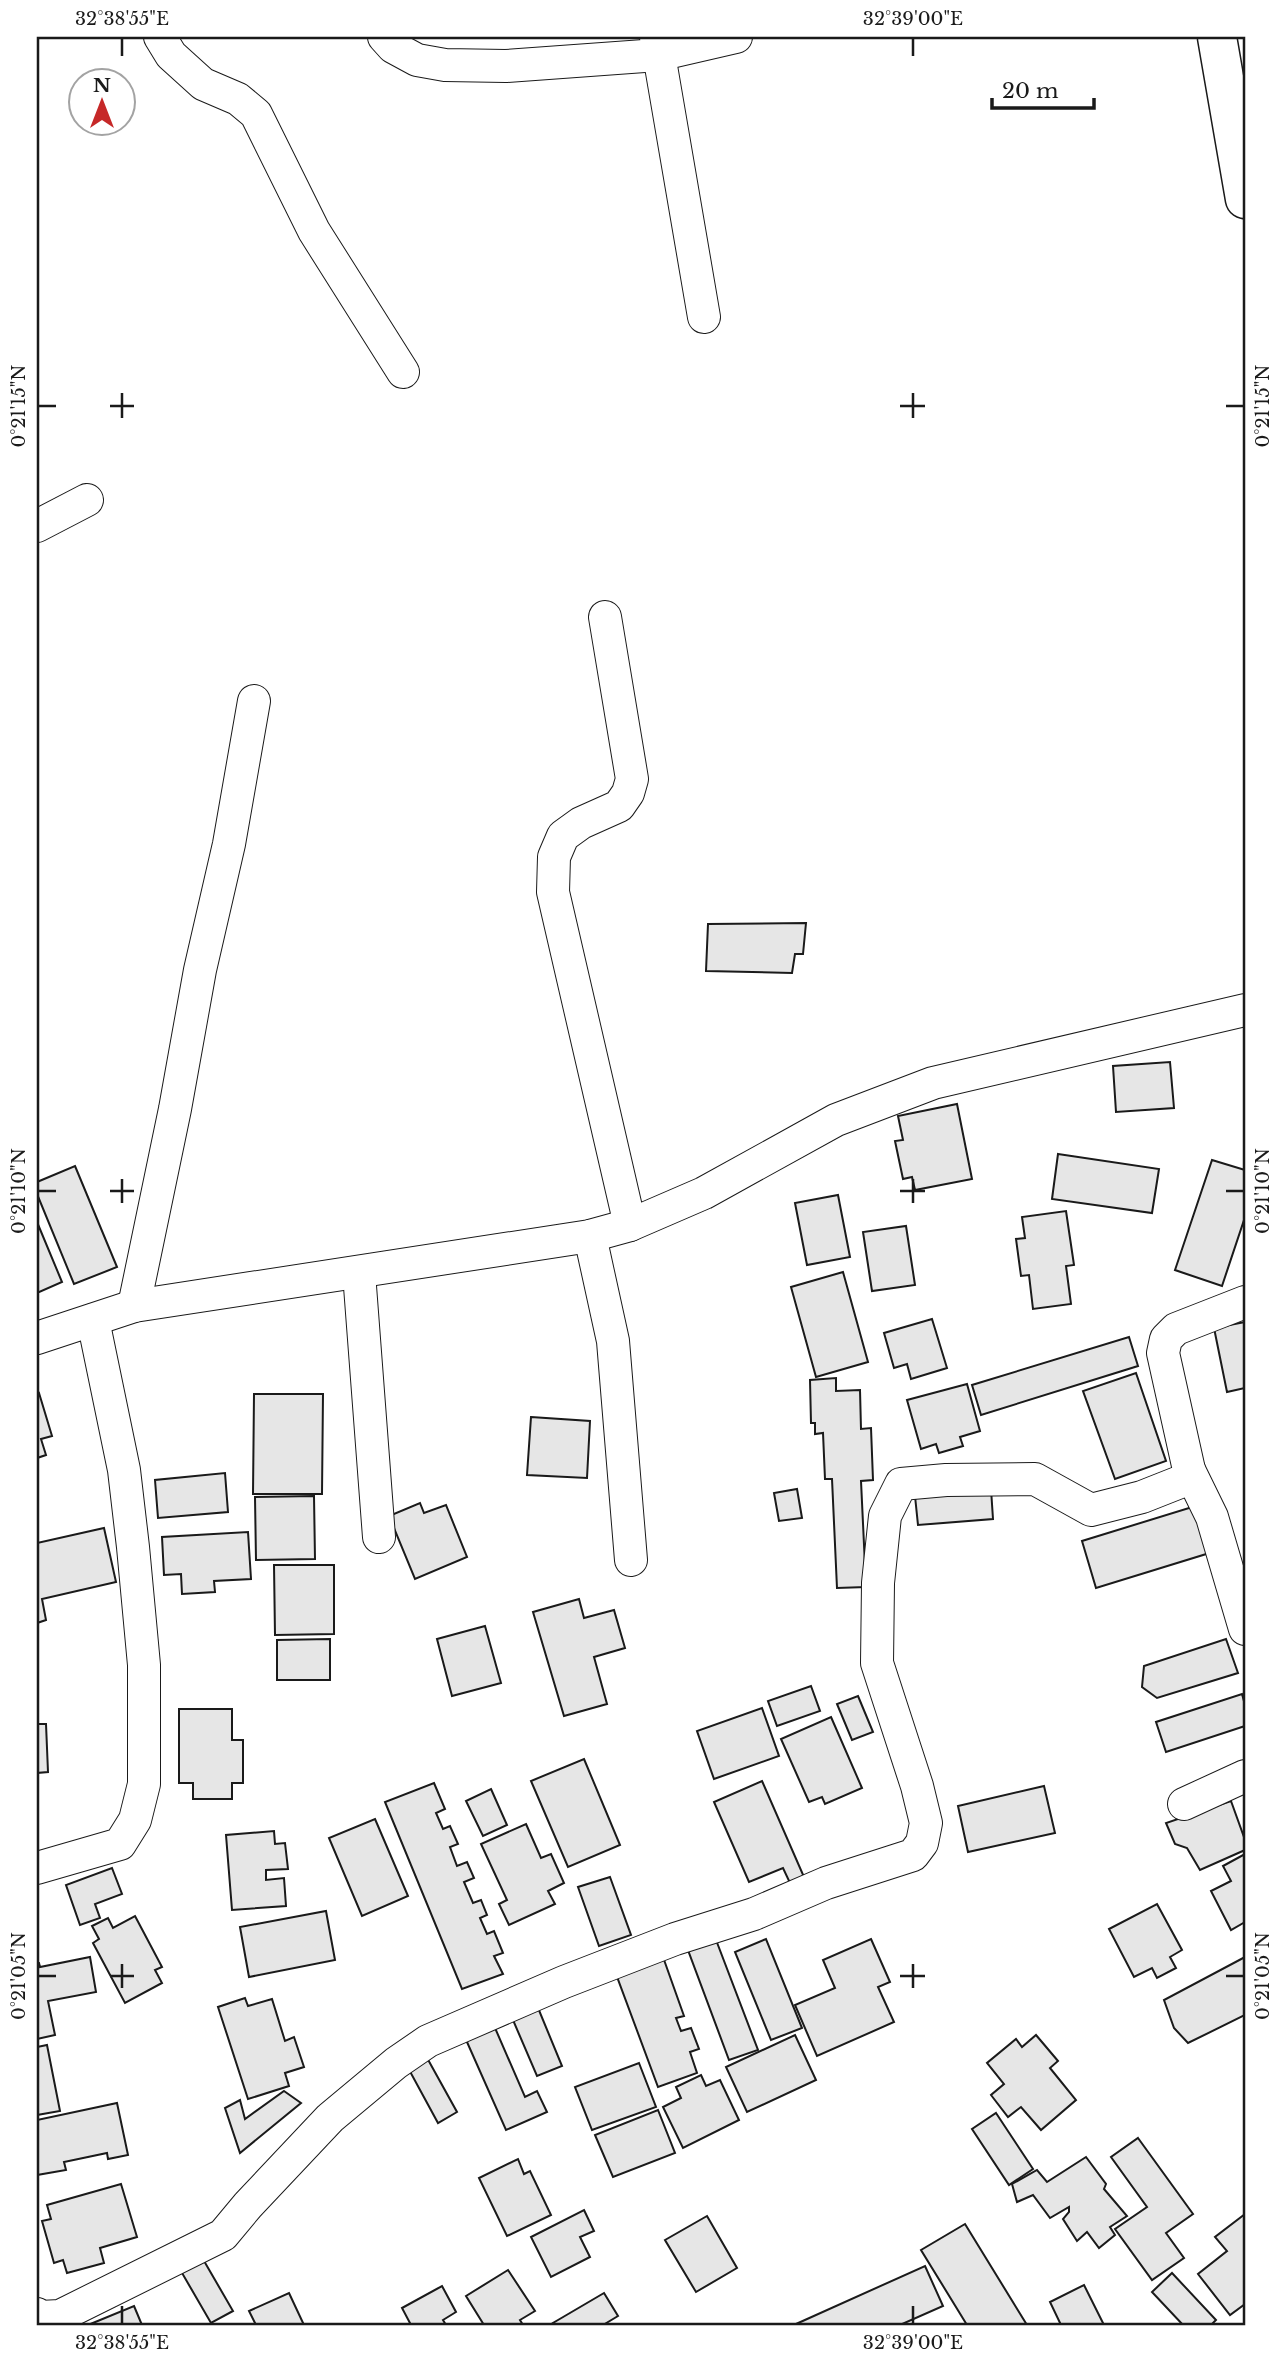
<svg xmlns="http://www.w3.org/2000/svg" width="1282" height="2362" font-family="'Libre Baskerville',serif">
	<style>
		.building { fill: #e6e6e6; stroke: #1a1a1a; stroke-width: 2 }
		.lines { fill: none; stroke-linecap: round; stroke-linejoin: round }
		.minor-casing { stroke: #1a1a1a; stroke-width: 34 }
		.secondary-casing { stroke: #1a1a1a; stroke-width: 41 }
		.minor { stroke: #fff; stroke-width: 32 }
		.secondary { stroke: #fff; stroke-width: 38 }
		.ticks { fill: none; stroke: #1a1a1a; stroke-width: 2.5 }
		.neatline { fill: none; stroke: #1a1a1a; stroke-width: 2.5 }
		.ticks-label { font-size: 18px; text-anchor: middle; fill: #1a1a1a }
	</style>
	<rect width="100%" height="100%" fill="#fff"/>
	<!-- building -->
	<g class="building">
		<path d="M806 923 803 954H795L792 973 706 971 708 924Z"/>
		<path d="M1170 1062 1174 1108 1116 1112 1113 1066Z"/>
		<path d="M957 1104 972 1179 915 1190 912 1177 903 1179 895 1141 903 1140 898 1116Z"/>
		<path d="M1058 1154 1159 1169 1152 1213 1052 1199Z"/>
		<path d="M1212 1160 1245 1170V1217L1222 1286 1175 1270Z"/>
		<path d="M75 1166 117 1267 74 1284 37 1194V1182Z"/>
		<path d="M838 1195 850 1257 807 1265 795 1203Z"/>
		<path d="M1066 1211 1074 1265 1066 1266 1071 1304 1033 1309 1029 1275 1021 1276 1016 1239 1025 1238 1022 1217Z"/>
		<path d="M37 1222 62 1282 37 1293Z"/>
		<path d="M906 1226 915 1285 872 1291 863 1232Z"/>
		<path d="M843 1272 868 1362 816 1377 791 1287Z"/>
		<path d="M932 1319 947 1368 911 1379 907 1364 894 1368 884 1333Z"/>
		<path d="M1245 1322V1388L1227 1392 1214 1328Z"/>
		<path d="M1129 1337 1138 1366 981 1415 972 1385Z"/>
		<path d="M1136 1373 1166 1461 1115 1479 1083 1391Z"/>
		<path d="M836 1378V1391L860 1390 861 1429 871 1428 873 1480 861 1481 866 1587 837 1588 832 1479H825L823 1433 815 1434V1423H811L810 1380Z"/>
		<path d="M967 1384 980 1431 960 1437 963 1446 939 1453 936 1444 921 1449 907 1400Z"/>
		<path d="M39 1393 52 1436 41 1439 46 1455 37 1458V1394Z"/>
		<path d="M254 1394H323L322 1494H253Z"/>
		<path d="M531 1417 590 1421 587 1478 527 1475Z"/>
		<path d="M225 1473 228 1512 158 1518 155 1480Z"/>
		<path d="M797 1489 802 1518 779 1521 774 1493Z"/>
		<path d="M991 1489 993 1519 918 1525 915 1496Z"/>
		<path d="M314 1496 315 1559 256 1560 255 1497Z"/>
		<path d="M420 1503 424 1513 446 1505 467 1557 415 1579 389 1516Z"/>
		<path d="M1202 1504 1216 1551 1096 1588 1082 1541Z"/>
		<path d="M104 1528 116 1582 42 1599 46 1620 37 1623V1543Z"/>
		<path d="M248 1532 251 1579 214 1581 215 1592 182 1594 181 1574 164 1575 162 1537Z"/>
		<path d="M274 1565H334V1634L275 1635Z"/>
		<path d="M579 1599 584 1618 614 1610 625 1648 594 1657 607 1704 564 1716 533 1612Z"/>
		<path d="M485 1626 501 1683 452 1696 437 1639Z"/>
		<path d="M330 1639V1680H277V1640Z"/>
		<path d="M1226 1639 1238 1673 1157 1698 1142 1687 1144 1666Z"/>
		<path d="M811 1686 820 1711 777 1726 768 1701Z"/>
		<path d="M1242 1694 1245 1705V1726L1166 1752 1156 1722Z"/>
		<path d="M858 1696 873 1732 852 1740 837 1704Z"/>
		<path d="M762 1708 779 1756 714 1779 697 1731Z"/>
		<path d="M179 1709H232V1740H243V1783H232V1799H193V1783H179Z"/>
		<path d="M831 1717 862 1788 825 1804 822 1797 809 1802 781 1739Z"/>
		<path d="M37 1724H46L48 1772 37 1773V1795Z"/>
		<path d="M584 1759 620 1845 568 1867 531 1781Z"/>
		<path d="M762 1781 804 1877 790 1883 783 1868 749 1882 714 1802Z"/>
		<path d="M434 1783 445 1809 436 1813 443 1829 450 1826 458 1844 450 1847 457 1866 467 1862 474 1878 464 1882 473 1903 481 1900 487 1915 480 1918 487 1934 494 1931 503 1953 494 1956 503 1974 462 1989 385 1802Z"/>
		<path d="M1044 1786 1055 1833 968 1852 958 1806Z"/>
		<path d="M491 1789 507 1825 483 1836 466 1801Z"/>
		<path d="M1231 1801 1245 1840V1850L1200 1870 1187 1848 1175 1844 1166 1823Z"/>
		<path d="M375 1819 408 1896 362 1916 329 1838Z"/>
		<path d="M526 1824 541 1858 551 1854 564 1883 548 1891 555 1904 509 1925 499 1904 507 1900 481 1844Z"/>
		<path d="M274 1831 275 1844 285 1843 288 1869 266 1870V1880L284 1878 286 1906 232 1910 226 1835Z"/>
		<path d="M1245 1854V1922L1231 1930 1211 1891 1231 1881 1223 1866Z"/>
		<path d="M112 1868 122 1894 95 1904 100 1918 80 1925 66 1885Z"/>
		<path d="M610 1877 631 1935 599 1946 578 1887Z"/>
		<path d="M1157 1904 1182 1950 1170 1957 1176 1968 1157 1978 1152 1968 1134 1977 1109 1929Z"/>
		<path d="M326 1911 335 1960 249 1977 240 1927Z"/>
		<path d="M135 1916 162 1967 155 1970 162 1983 125 2003 93 1943 99 1939 92 1926 108 1918 113 1928Z"/>
		<path d="M713 1932 758 2050 729 2060 685 1942Z"/>
		<path d="M766 1939 802 2028 771 2040 735 1952Z"/>
		<path d="M871 1939 890 1982 878 1987 894 2022 817 2056 795 2005 835 1988 823 1960Z"/>
		<path d="M90 1957 96 1992 48 2001 55 2035 37 2039V1963H39L40 1967Z"/>
		<path d="M663 1957 684 2016 676 2018 681 2031 691 2028 699 2049 690 2052 697 2073 658 2087 616 1974Z"/>
		<path d="M1245 1957V2015L1188 2043 1174 2028 1164 2000Z"/>
		<path d="M245 1998 248 2006 272 1999 285 2041 294 2037 304 2067 285 2073 289 2086 248 2099 218 2007Z"/>
		<path d="M536 2003 562 2066 537 2076 510 2013Z"/>
		<path d="M492 2021 525 2097 537 2091 547 2112 506 2130 463 2033Z"/>
		<path d="M795 2035 816 2080 747 2112 726 2067Z"/>
		<path d="M1036 2035 1058 2061 1050 2068 1076 2100 1041 2130 1021 2107 1008 2117 991 2095 1004 2084 987 2063 1016 2039 1022 2047Z"/>
		<path d="M47 2045 60 2111 37 2115V2047Z"/>
		<path d="M426 2056 457 2112 438 2123 407 2066Z"/>
		<path d="M639 2063 656 2107 592 2130 575 2087Z"/>
		<path d="M701 2075 706 2086 720 2080 739 2120 683 2148 663 2107 681 2098 676 2087Z"/>
		<path d="M284 2091 301 2103 240 2153 225 2108 240 2100 245 2119Z"/>
		<path d="M117 2103 128 2155 108 2159 107 2153 64 2162 66 2170 37 2175V2120Z"/>
		<path d="M658 2110 675 2153 613 2177 595 2135Z"/>
		<path d="M996 2113 1033 2169 1009 2185 972 2129Z"/>
		<path d="M1138 2138 1193 2214 1166 2233 1184 2258 1152 2280 1115 2229 1147 2207 1111 2157Z"/>
		<path d="M1086 2157 1106 2184 1104 2189 1127 2216 1110 2227 1115 2235 1099 2248 1087 2232 1077 2241 1063 2219 1069 2212V2207L1050 2218 1033 2195 1017 2202 1012 2184 1037 2170 1047 2182Z"/>
		<path d="M518 2159 524 2174 530 2171 551 2215 507 2236 479 2178Z"/>
		<path d="M121 2184 137 2237 100 2248 104 2263 67 2273 63 2260 54 2263 42 2221 51 2219 47 2205Z"/>
		<path d="M584 2210 594 2231 580 2237 590 2257 551 2277 531 2237Z"/>
		<path d="M1245 2214V2304L1230 2315 1198 2274 1227 2251 1215 2237Z"/>
		<path d="M707 2216 737 2268 696 2292 665 2240Z"/>
		<path d="M965 2224 1027 2325H967L921 2250Z"/>
		<path d="M200 2254 233 2311 211 2323 178 2266Z"/>
		<path d="M925 2266 943 2306 900 2325 796 2324Z"/>
		<path d="M508 2270 535 2311 520 2320 523 2325H484L466 2296Z"/>
		<path d="M1172 2273 1216 2320 1211 2325H1183L1152 2292Z"/>
		<path d="M1084 2285 1104 2325H1061L1050 2302Z"/>
		<path d="M442 2286 456 2312 443 2320 446 2325H411L402 2308Z"/>
		<path d="M289 2293 304 2325H256L249 2311Z"/>
		<path d="M604 2293 618 2316 603 2325H555L553 2323 558 2320Z"/>
		<path d="M134 2306 142 2325H88Z"/>
	</g>
	<g class="lines">
		<!-- minor casing -->
		<g class="minor-casing">
			<g id="minor">
				<path d="M160 37 171 55 203 84 238 99 256 114 314 231 403 372"/>
				<path d="M384 37 393 47 417 60 445 65 506 66 658 55 736 37"/>
				<path d="M656 37 704 317"/>
				<path d="M37 526 87 500"/>
				<path d="M605 617 632 779 628 793 619 806 581 823 563 836 554 857 553 892 630 1225"/>
				<path d="M590 1236 613 1341 631 1560"/>
				<path d="M359 1273 379 1537"/>
				<path d="M134 1306 175 1109 200 970 229 844 254 701"/>
				<path d="M37 1338 134 1306 590 1236 630 1225 704 1193 836 1120 933 1083 1245 1010"/>
				<path d="M1189 1470 1212 1517 1245 1629"/>
				<path d="M1184 1804 1245 1776"/>
				<path d="M37 1868 120 1844 135 1820 144 1784V1665L133 1547 124 1470 93 1320"/>
				<path d="M37 2314 40 2317 60 2316 223 2235 248 2205 330 2118 396 2063 428 2041 564 1982 675 1939 754 1914 826 1883 913 1855 922 1843 926 1823 917 1786 877 1663 878 1583 885 1516 901 1484 946 1480 1035 1479 1091 1510 1142 1497 1185 1480 1189 1470 1163 1353 1166 1339 1176 1329 1245 1302"/>
			</g>
		</g>
		<!-- secondary casing -->
		<g class="secondary-casing">
			<path id="secondary" d="M1217 37 1245 199"/>
		</g>
		<!-- minor -->
		<use href="#minor" class="minor"/>
		<!-- secondary -->
		<use href="#secondary" class="secondary"/>
	</g>
	<!-- ticks -->
	<path class="ticks" d="M122 38V56M913 38V56M122 393V418M913 393V418M38 406H56M110 406H134M900 406H925M1226 406H1244M122 1179V1203M913 1179V1203M38 1191H56M110 1191H134M900 1191H925M1226 1191H1244M122 1964V1988M913 1964V1988M38 1976H56M110 1976H134M900 1976H925M1226 1976H1244M122 2306V2324M913 2306V2324"/>
	<!-- border -->
	<rect width="1282" height="2362" fill="none" stroke="#ffffff" stroke-width="77"/>
	<!-- north arrow -->
	<g transform="translate(102 102)"><circle r="33" fill="#ffffff" stroke="#a3a3a3" stroke-width="2"/>
	<path d="M0-5L12 26L0 18L-12 26Z" fill="#c62828"/>
	<text y="-10" font-size="19" font-weight="bold" text-anchor="middle" fill="#1a1a1a">N</text>
	</g>
	<!-- scale -->
	<path d="M992 98v10h102v-10" fill="none" stroke="#1a1a1a" stroke-width="3.5"/>
	<text x="1002" y="98" font-size="21" fill="#1a1a1a" stroke="#ffffff" stroke-width="5" paint-order="stroke">20 m</text>
	<rect x="38" y="38" width="1206" height="2286" class="neatline"/>
	<g class="ticks-label">
		<text x="122" y="25">32°38'55"E</text>
		<text x="913" y="25">32°39'00"E</text>
		<text transform="translate(19 406) rotate(-90)" y="6">0°21'15"N</text>
		<text transform="translate(1263 406) rotate(-90)" y="6">0°21'15"N</text>
		<text transform="translate(19 1191) rotate(-90)" y="6">0°21'10"N</text>
		<text transform="translate(1263 1191) rotate(-90)" y="6">0°21'10"N</text>
		<text transform="translate(19 1976) rotate(-90)" y="6">0°21'05"N</text>
		<text transform="translate(1263 1976) rotate(-90)" y="6">0°21'05"N</text>
		<text x="122" y="2349">32°38'55"E</text>
		<text x="913" y="2349">32°39'00"E</text>
	</g>
</svg>
